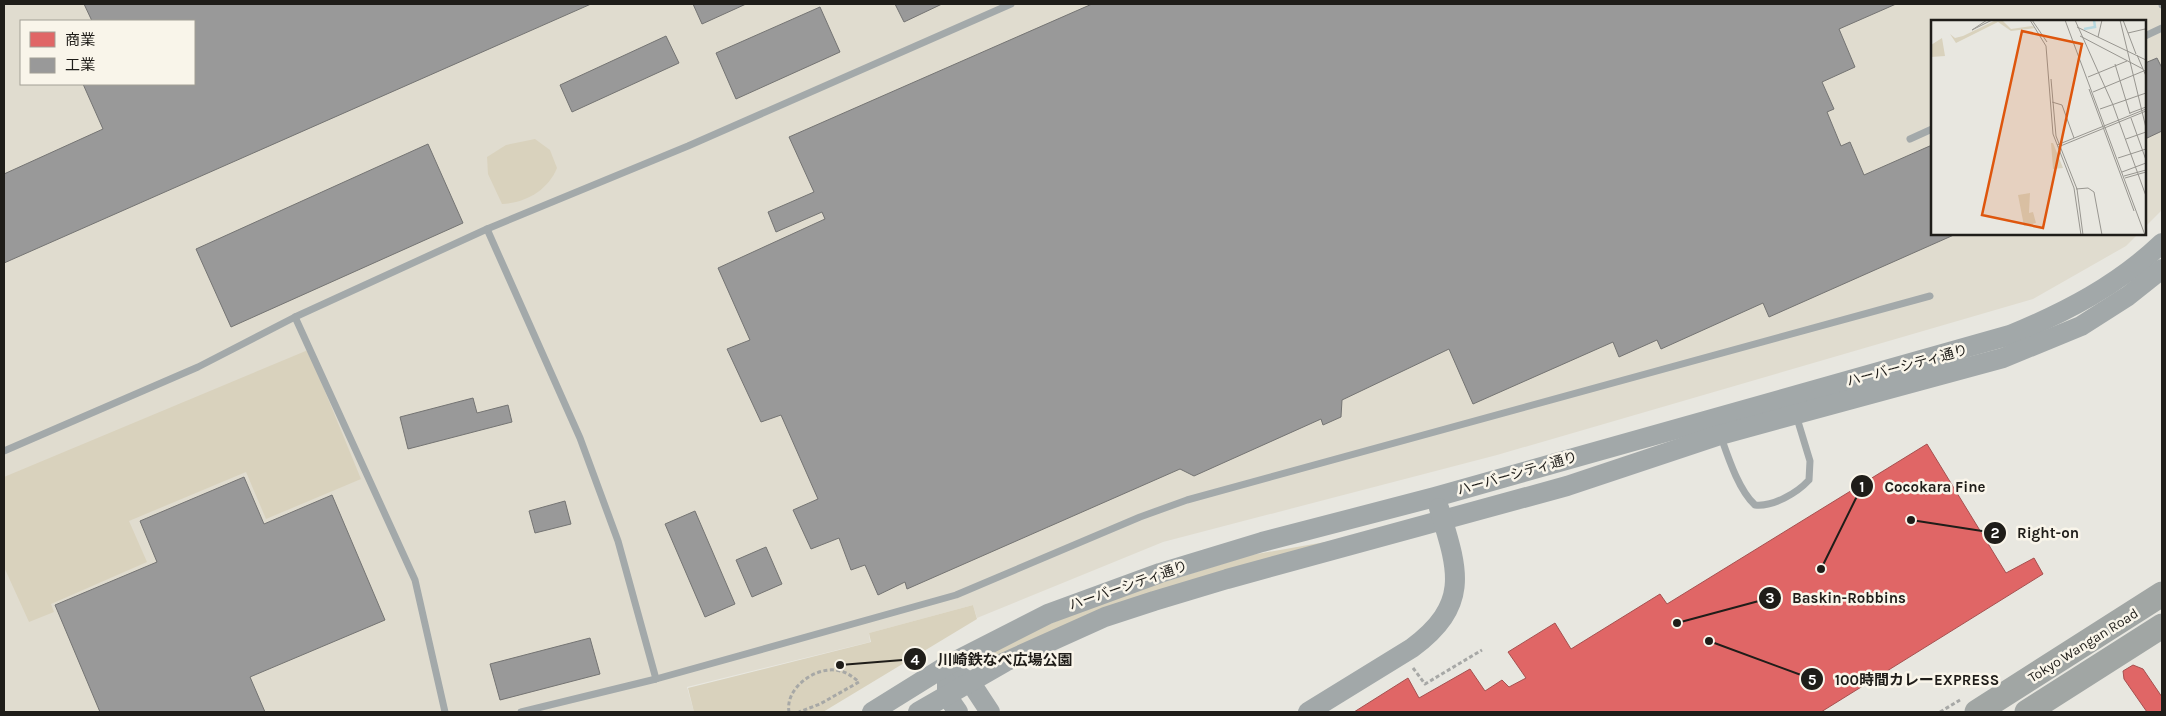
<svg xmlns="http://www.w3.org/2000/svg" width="2166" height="716" font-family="Karla,'Noto Sans JP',sans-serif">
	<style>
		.built { fill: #e0dccf; fill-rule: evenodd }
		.green { fill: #d9d2bd }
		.shops { fill: #e06666; stroke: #a6504f }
		.industry { fill: #999; stroke: #747473 }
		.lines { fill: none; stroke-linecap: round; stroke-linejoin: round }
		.path { stroke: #a7a8a6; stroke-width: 3; stroke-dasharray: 4 2.5; stroke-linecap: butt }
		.lane { stroke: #a3a9aa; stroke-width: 7 }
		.secondary { stroke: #a2a8a9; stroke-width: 20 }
		.highway { stroke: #a1a6a4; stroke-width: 25 }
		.labels { text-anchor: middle; stroke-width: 5; stroke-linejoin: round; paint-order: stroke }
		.street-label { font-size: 14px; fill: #1f1d19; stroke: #f9f5ea }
		.inset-river { fill: none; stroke: #b6d8df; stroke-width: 2.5 }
		.inset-road { fill: none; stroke: #989690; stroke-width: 1 }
		.view { fill: #de560d; fill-opacity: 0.15; stroke: #de560d; stroke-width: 2.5 }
		.inset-edge { fill: none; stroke: #1f1d19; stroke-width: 2.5 }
		.leader { fill: none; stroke: #1f1d19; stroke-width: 2 }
		.callout-dot { fill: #1f1d19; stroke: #f9f5ea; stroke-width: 2 }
		.mark-label { font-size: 15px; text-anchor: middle; font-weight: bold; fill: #fff }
		.callout-label { font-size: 15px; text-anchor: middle; font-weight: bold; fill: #1f1d19; stroke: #f9f5ea; stroke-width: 5; stroke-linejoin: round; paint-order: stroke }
	</style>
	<rect width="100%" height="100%" fill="#e8e7e0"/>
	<!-- built -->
	<path class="built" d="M4 4H2162V210L2145 227V21H1932V234H2138L2126 246 2033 299 1497 455 1163 542 977 618 973 605 869 633 870 642 687 687 694 712H4ZM21 21H194V84H21Z"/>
	<!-- green -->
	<g class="green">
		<path d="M535 139 550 150 557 168C548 190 526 203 502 204L488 174 487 157 506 145Z"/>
		<path d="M308 350 361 479 266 519 246 472 129 521 147 562 51 604 54 612 29 622 4 567V477Z"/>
		<path d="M1331 541 995 656 993 655V652L1042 627 1122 595 1251 555Z"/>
		<path d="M973 605 977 619 823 712H694L688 688 871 642 869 633Z"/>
	</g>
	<!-- shops -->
	<g class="shops">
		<path d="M1927 444 2006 573 2034 558 2043 574 1821 712H1354L1408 678 1419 698 1470 669 1485 691 1502 680 1509 687 1526 678 1508 652 1555 623 1571 649 1660 594 1667 604Z"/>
		<path d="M2133 665 2143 669 2162 697V712H2147L2124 679 2123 671Z"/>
	</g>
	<!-- industry -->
	<g class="industry">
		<path d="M84 4H591L4 263V174L103 129 83 84H194V21H92Z"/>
		<path d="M693 4H746L702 24Z"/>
		<path d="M895 4H942L904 22Z"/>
		<path d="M1092 4H1896L1839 29 1855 67 1822 82 1834 109 1827 112 1841 146 1850 142 1864 175 1932 145V234H1956L1769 317 1763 303 1661 349 1657 340 1619 357 1613 342 1473 404 1449 349 1342 400 1341 417 1323 425 1321 419 1194 476 1180 469 907 589 905 582 878 595 865 565 851 570 839 538 811 549 793 510 818 499 781 415 761 422 727 349 750 340 718 268 825 219 822 212 776 232 768 212 814 192 789 137Z"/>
		<path d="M820 7 840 52 736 99 716 53Z"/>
		<path d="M666 36 679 63 572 112 560 85Z"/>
		<path d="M2157 58 2162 68V131L2145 139V63Z"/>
		<path d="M428 144 463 223 231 327 196 249Z"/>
		<path d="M473 398 477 413 508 405 512 422 408 449 400 417Z"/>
		<path d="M244 477 264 524 332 495 385 620 250 677 265 712H100L55 605 157 562 140 521Z"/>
		<path d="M565 501 571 524 535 533 529 511Z"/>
		<path d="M695 511 735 604 705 617 665 524Z"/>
		<path d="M766 547 782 584 752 597 736 560Z"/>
		<path d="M590 638 600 674 500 700 490 664Z"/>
	</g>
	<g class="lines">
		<!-- path -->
		<g class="path">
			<path d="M1413 668 1425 684 1482 650"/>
			<path d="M789 712C785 689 813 668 835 670 845 671 852 676 859 682L820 704 799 712"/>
			<path d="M1940 712 1960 700"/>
		</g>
		<!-- lane -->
		<g class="lane">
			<path d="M2162 4V5"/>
			<path d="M2145 36 2162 28"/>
			<path d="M1910 139 1932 129"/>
			<path d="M487 229 580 438 618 541 656 679"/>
			<path d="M295 317 415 580 445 712"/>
			<path d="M1721 437C1728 457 1739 491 1755 505 1773 507 1797 493 1809 480L1810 461 1796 415"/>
			<path d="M4 451 198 367 295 317 487 229 688 146 1011 4"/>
			<path d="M521 712 656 679 956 595 1140 517 1187 500 1930 296"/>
		</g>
		<!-- secondary -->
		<g class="secondary">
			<path d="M960 676 971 683 990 712"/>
			<path d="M947 683V696L958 712"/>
			<path d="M872 712 946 666 1048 614 1160 573 1262 542 1435 497 2010 335C2066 312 2118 285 2162 243"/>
			<path d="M918 712 1005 662 1105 617 1154 601 1227 579 1567 486 1720 435 2003 358 2081 326 2128 296 2162 269"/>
			<path d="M1308 712 1412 648C1471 604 1458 570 1439 508"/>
		</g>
		<!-- highway -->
		<g class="highway">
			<path d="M1977 712 2162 594"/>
			<path d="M2027 712 2162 626"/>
		</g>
	</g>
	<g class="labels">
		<!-- street labels -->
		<g class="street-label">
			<text transform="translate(1907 365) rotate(-15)" y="5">ハーバーシティ通り</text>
			<text transform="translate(1517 473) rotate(-16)" y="5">ハーバーシティ通り</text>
			<text transform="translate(1128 585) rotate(-19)" y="5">ハーバーシティ通り</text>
			<text transform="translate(2083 645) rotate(-32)" y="5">Tokyo Wangan Road</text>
		</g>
	</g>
	<!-- overview -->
	<g transform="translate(1931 20)">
		<rect width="215" height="215" fill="#e8e7e0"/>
		<path d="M65 0H71L80 9 101 6 104 8 80 11 67 2 25 23 19 14 24 18 32 16ZM11 18 14 36 0 37V25ZM120 123H122L132 148 122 149ZM99 173 98 193 102 192 105 203 93 206 87 175Z" fill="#d9d2bd"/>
		<path class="inset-river" d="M153 9 164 7 163 0"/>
		<path class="inset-road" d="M56 0 41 10 61 0M99 0 115 26 122 114 143 168 150 215M101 0 116 22M134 0 214 215M144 0 182 85 215 176M189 0 215 108M192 0 205 34M146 7 215 40M197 13 214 9 215 11M149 16 212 49M167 17 171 0M206 35 215 56M184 44 199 94M157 57 196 41M120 59 125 116 146 169 152 215M158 69 203 191M162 72 215 50M121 82 131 85 143 118M169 89 215 73M199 93 215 87M200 98 215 140M195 119 215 112M126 125 215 89M127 127 215 91M187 138 215 129M191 152 215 143M193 156 215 150M194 158 215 152M145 169 157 168 163 172 171 215"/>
		<path class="view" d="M91 11 151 24 112 208 51 195Z"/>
		<rect width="215" height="215" class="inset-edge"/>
	</g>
	<!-- callouts -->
	<path class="leader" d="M1821 569L1862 486M1911 520L1995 533M1677 623L1770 598M840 665L915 659M1709 641L1812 679"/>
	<g class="callout-dot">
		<circle cx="1821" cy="569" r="5"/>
		<circle cx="1911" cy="520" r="5"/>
		<circle cx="1677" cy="623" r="5"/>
		<circle cx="840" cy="665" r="5"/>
		<circle cx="1709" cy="641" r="5"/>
		<circle cx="1862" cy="486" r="12"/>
		<circle cx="1995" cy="533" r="12"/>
		<circle cx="1770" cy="598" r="12"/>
		<circle cx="915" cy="659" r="12"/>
		<circle cx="1812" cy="679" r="12"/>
	</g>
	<g class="mark-label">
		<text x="1862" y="492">1</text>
		<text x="1995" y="538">2</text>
		<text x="1770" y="603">3</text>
		<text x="915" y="665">4</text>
		<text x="1812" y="685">5</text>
	</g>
	<g class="callout-label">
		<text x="1935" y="492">Cocokara Fine</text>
		<text x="2048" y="538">Right-on</text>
		<text x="1849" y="603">Baskin-Robbins</text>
		<text x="1005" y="665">川崎鉄なべ広場公園</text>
		<text x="1917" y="685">100時間カレーEXPRESS</text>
	</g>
	<!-- border -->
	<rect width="2166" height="716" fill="none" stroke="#1f1d19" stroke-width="10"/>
	<!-- legend -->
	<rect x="20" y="20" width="175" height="65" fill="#f9f5ea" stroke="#a29f96"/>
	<rect x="30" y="32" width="25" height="15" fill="#e06666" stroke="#a29f96"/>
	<text x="65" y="45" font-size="15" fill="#1f1d19">商業</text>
	<rect x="30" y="58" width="25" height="15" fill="#999999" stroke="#a29f96"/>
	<text x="65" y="70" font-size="15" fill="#1f1d19">工業</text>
</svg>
